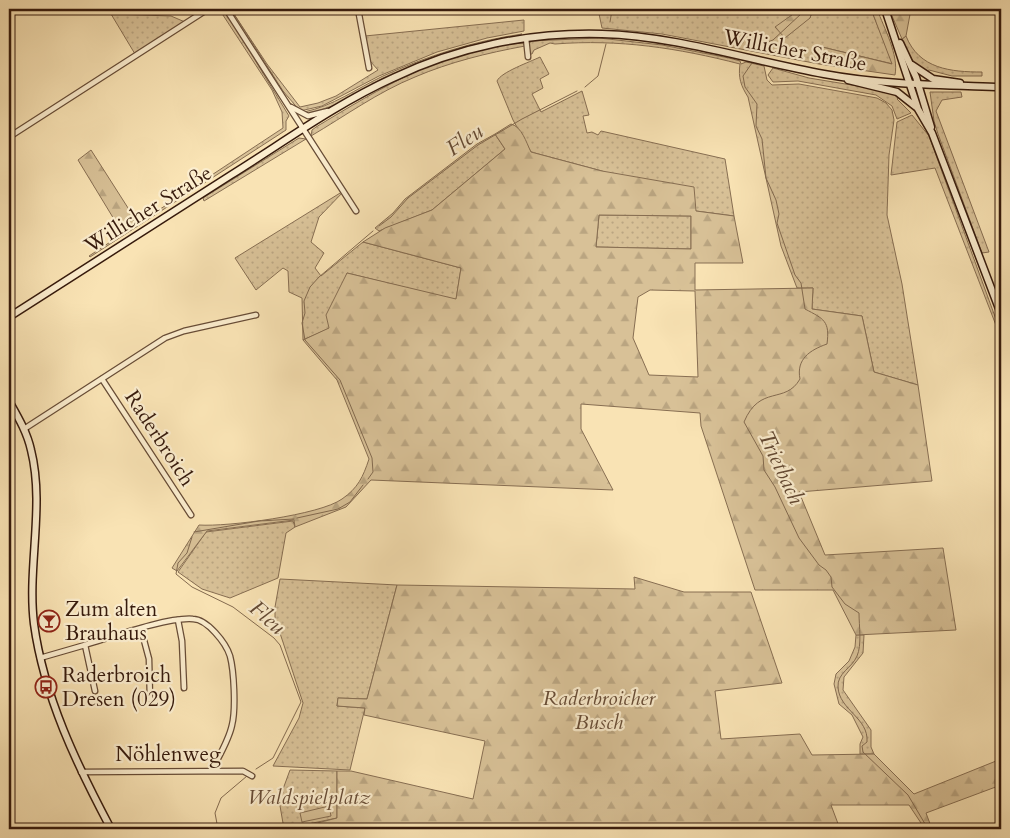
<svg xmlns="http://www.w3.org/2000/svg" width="1010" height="838" font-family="Cardo,serif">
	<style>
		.grass { fill: url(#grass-dots); stroke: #876e52 }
		.forest { fill: url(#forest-firs); stroke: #876e52; fill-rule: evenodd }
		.pitch { fill: #d8c197; stroke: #876e52 }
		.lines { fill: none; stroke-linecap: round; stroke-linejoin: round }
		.stream { stroke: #836a4f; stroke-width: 1 }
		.street-casing { stroke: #674c36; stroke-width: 7 }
		.secondary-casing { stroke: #361a0c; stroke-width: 9 }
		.street { stroke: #fbedce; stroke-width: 4.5 }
		.secondary { stroke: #fbedce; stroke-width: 6 }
		.labels { text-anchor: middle; stroke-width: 4.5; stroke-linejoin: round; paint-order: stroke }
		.street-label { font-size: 21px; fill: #361a0c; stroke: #fbedce }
		.poi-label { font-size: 21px; fill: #361a0c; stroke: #fbedce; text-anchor: start }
		.park-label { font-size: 21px; font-style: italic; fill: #674c36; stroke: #fbedce }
		.water-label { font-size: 22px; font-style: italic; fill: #634933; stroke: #fbedce }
	</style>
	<defs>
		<pattern id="grass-dots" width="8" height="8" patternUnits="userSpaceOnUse" patternTransform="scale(1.25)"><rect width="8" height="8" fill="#d8c197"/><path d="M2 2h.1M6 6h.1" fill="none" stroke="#baa581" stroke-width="1.8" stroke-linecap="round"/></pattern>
		<pattern id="forest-firs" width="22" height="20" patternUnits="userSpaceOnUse" patternTransform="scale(1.25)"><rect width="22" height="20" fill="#d8c197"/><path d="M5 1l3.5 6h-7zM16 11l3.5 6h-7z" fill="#baa581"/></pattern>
	</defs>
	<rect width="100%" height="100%" fill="#f9e3b4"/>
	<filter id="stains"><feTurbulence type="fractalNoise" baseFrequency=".004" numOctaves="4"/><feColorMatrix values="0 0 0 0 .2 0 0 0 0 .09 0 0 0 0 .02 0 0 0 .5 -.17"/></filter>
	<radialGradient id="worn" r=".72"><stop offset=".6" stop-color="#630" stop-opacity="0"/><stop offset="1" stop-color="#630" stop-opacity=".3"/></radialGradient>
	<!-- grass -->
	<g class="grass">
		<path d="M219 9 227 14 289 116 286 121V130L90 257 89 256 283 128 282 112 272 90Z"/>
		<path d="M598 9 698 11 789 9 810 18 813 9H871L893 64 822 47 819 64 662 34 602 28Z"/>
		<path d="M232 11 267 64 300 107 318 103 336 96 378 70 370 61 365 36 524 20V31L487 38 437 52 379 76 322 106 300 111 283 91Z"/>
		<path d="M111 14 171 16 185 22 135 54Z"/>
		<path d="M522 34 433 57 383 78 335 105 309 114 304 112C333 106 356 89 383 76 427 56 474 41 522 34Z"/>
		<path d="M906 36C919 69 951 72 982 72V76H952L929 70 925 72C914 65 905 51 902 39Z"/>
		<path d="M599 38 662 45 729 58 740 61 741 64 746 62 764 66 767 80 772 85 799 84 877 98 886 103 892 110 894 120 889 155 887 215 902 284 918 385 874 372 862 316 812 309 813 288H797L781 246 748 97C741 86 738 78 740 64 678 48 619 39 555 44L550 43 534 50 532 54H530L528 46 531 41Z"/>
		<path d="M523 43 525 46C487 53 450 62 415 77 378 92 345 116 311 136L312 130 316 127C379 89 447 47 523 43Z"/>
		<path d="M540 57 549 74 540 79 543 88 532 94 541 112 582 91 589 115 583 116 587 133 592 132 598 135 601 131 725 159 734 216 696 211 602 171 531 152 513 120 497 81C501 72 530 62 540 57Z"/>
		<path d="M773 68 809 78 882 90 900 96 897 99 911 113 897 119 892 106 876 95 798 81 773 82 768 75Z"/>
		<path d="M930 92H961L962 97 942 100 936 111 989 252 982 253 938 134 934 121Z"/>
		<path d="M912 115 929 136 1001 333H999L935 168 891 175 897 122Z"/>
		<path d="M495 134 505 149 432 210 379 231 375 228 393 213 405 199 477 144Z"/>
		<path d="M299 138 306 139 204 201 203 198Z"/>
		<path d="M345 190 319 217 311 242 324 253 315 268 321 276 363 242 461 268 456 300 347 273 330 328 303 340 302 298 289 292 288 271 283 268 256 290 235 258Z"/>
		<path d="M599 215 691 216V249L596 247Z"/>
		<path d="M293 521 295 527 286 533 278 578 230 598 202 589 178 572 206 532Z"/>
		<path d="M280 579 397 585 367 699 338 698 337 706 365 708 350 770 273 766 299 718 303 703 275 618V607Z"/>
		<path d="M856 635H864L863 653 844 677 843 690 871 730V747L874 754H860V744L863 737 852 715 839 704 834 684 836 674 849 661 855 647Z"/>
		<path d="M290 770 337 771V818L284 829 279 800Z"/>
	</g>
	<!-- forest -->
	<g class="forest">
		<path d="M789 9H813L810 18 785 38 775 27 796 12Z"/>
		<path d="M871 9H877C884 28 899 55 895 75L819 64 822 47 892 64Z"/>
		<path d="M889 9H911L906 36 902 39Z"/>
		<path d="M511 124C522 127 526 142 531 152L602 171 694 187 696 211 734 216 743 263H695V290L813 288 812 309 862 316 874 372 918 385 932 481 799 492 825 555 943 548 956 630 856 635 833 590H755L701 426 700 413 581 404V429L613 490 371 480 346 507 295 527 294 520 207 531 177 571 172 568 199 525C227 527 320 515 342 499 358 488 363 477 369 459L337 380 303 340 329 328 326 315 347 273 456 299 461 268 363 242 385 228 432 210 505 149 495 134ZM599 215 691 216V249L596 247ZM650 290 695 291 698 377 649 375 633 338 638 297Z"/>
		<path d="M91 150 137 222 123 234 78 160Z"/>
		<path d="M634 577 684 592H751L782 683 715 691 721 739 800 734 812 755 874 754 914 794 1001 759V785L926 813 932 829H925L909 805H831L840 829H293L337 818V771H351L473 799 485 741 364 715 365 708 337 706 338 698 367 699 397 585 635 589Z"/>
	</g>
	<!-- pitch -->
	<path class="pitch" d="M329 806 331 816 302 822 300 813Z"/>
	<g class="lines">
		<!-- stream -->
		<g class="stream">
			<path d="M653 9 658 12C674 7 692 17 707 9"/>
			<path d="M721 9H724"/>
			<path d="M610 22 612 10 640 9"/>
			<path d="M755 50 762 44 773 40 802 13V9"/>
			<path d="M752 63 743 76 745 87 757 104 756 126 762 139 766 178 776 200 779 214 777 223 795 275 801 283 805 309C824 319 830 321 827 344 810 350 796 359 800 379 785 405 760 384 744 422L763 456 764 470 775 487 799 538 819 565 826 570 831 577 832 587 845 604 859 613C859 626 862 645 857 656 852 668 837 673 838 687 839 710 869 718 867 742L862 746 863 752 908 795 928 829"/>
			<path d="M585 87 598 76 606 44"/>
			<path d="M379 226 391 217 408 198 478 145 522 119 577 91"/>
			<path d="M368 479 373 472 372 458 340 380 305 340 302 323 305 313 304 301 310 287 319 277 373 231"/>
			<path d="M297 518 338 509 350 502 363 485"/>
			<path d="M194 532 259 521 294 519"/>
			<path d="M192 537 187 553 178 563 176 574 192 587 233 607 274 638 280 645 301 702 273 758 256 769"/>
			<path d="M218 829 215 813 221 798 247 776"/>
		</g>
		<!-- street casing -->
		<g class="street-casing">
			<g id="street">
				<path d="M226 9 356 211"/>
				<path d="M358 9 369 68"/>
				<path d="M526 38 528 57"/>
				<path d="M291 107 308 116 328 111"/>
				<path d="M9 137 208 9"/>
				<path d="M102 379 191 515"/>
				<path d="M24 429 165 338 184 331 256 315"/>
				<path d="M178 620 182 641 184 688"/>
				<path d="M141 629 149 659 150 699"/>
				<path d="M85 645C112 637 167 617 193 619 207 619 226 643 230 656 234 671 236 709 232 725 229 740 219 756 212 770"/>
				<path d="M40 658 85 645 95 691"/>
				<path d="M81 772 243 771 252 776"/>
			</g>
		</g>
		<!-- secondary casing -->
		<g class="secondary-casing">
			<g id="secondary">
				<path d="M885 9 918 109 932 133 1001 314"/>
				<path d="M900 43 916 77 931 127"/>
				<path d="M912 65 933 79 960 83"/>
				<path d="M848 80 897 92 916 107"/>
				<path d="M9 317C83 270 157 222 231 175 284 142 336 104 393 78 457 47 530 32 602 34 677 36 751 61 824 74 883 85 941 85 1001 87"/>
				<path d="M9 401C18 417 27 432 31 450 45 506 27 567 34 624 44 697 77 765 111 829"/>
			</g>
		</g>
		<!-- street -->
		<use href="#street" class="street"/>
		<!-- secondary -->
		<use href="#secondary" class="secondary"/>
	</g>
	<!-- icons -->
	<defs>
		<g id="bar-ring" transform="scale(1.125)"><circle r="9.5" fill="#fbedce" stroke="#8f2418" stroke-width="1.5"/><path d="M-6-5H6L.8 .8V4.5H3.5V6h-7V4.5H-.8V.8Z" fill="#8f2418"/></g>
		<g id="bus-ring" transform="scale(1.125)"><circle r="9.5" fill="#fbedce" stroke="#8f2418" stroke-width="1.5"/><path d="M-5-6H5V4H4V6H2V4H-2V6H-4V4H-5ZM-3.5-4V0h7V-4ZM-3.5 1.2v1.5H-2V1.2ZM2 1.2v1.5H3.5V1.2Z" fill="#8f2418"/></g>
	</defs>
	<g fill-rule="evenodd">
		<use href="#bar-ring" x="49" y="621"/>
		<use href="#bus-ring" x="46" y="687"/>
	</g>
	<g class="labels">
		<!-- street labels -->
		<g class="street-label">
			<text transform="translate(795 50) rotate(11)" y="7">Willicher Straße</text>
			<text transform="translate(148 209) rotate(-32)" y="7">Willicher Straße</text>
			<text transform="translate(160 438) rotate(57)" y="7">Raderbroich</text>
			<text x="168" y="761">Nöhlenweg</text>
		</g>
		<!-- poi labels -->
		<g class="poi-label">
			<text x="65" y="616">Zum alten<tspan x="65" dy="24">Brauhaus</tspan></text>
			<text x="62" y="682">Raderbroich<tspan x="62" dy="24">Dresen (029)</tspan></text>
		</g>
		<!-- park labels -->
		<g class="park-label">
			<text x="599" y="705">Raderbroicher<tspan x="599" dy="24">Busch</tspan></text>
			<text x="309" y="804">Waldspielplatz</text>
		</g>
		<!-- water labels -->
		<g class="water-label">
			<text transform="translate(464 139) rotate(-34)" y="8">Fleu</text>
			<text transform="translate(782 467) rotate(65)" y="8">Trietbach</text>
			<text transform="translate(268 617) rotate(41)" y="8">Fleu</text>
		</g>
	</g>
	<!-- margin -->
	<rect width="1010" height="838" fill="none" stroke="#f9e3b4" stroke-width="30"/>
	<rect x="10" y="10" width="990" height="818" fill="none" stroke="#361a0c" stroke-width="2.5"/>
	<rect x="15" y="15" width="980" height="808" fill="none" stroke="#361a0c"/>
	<rect width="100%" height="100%" filter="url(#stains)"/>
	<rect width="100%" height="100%" fill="url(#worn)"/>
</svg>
